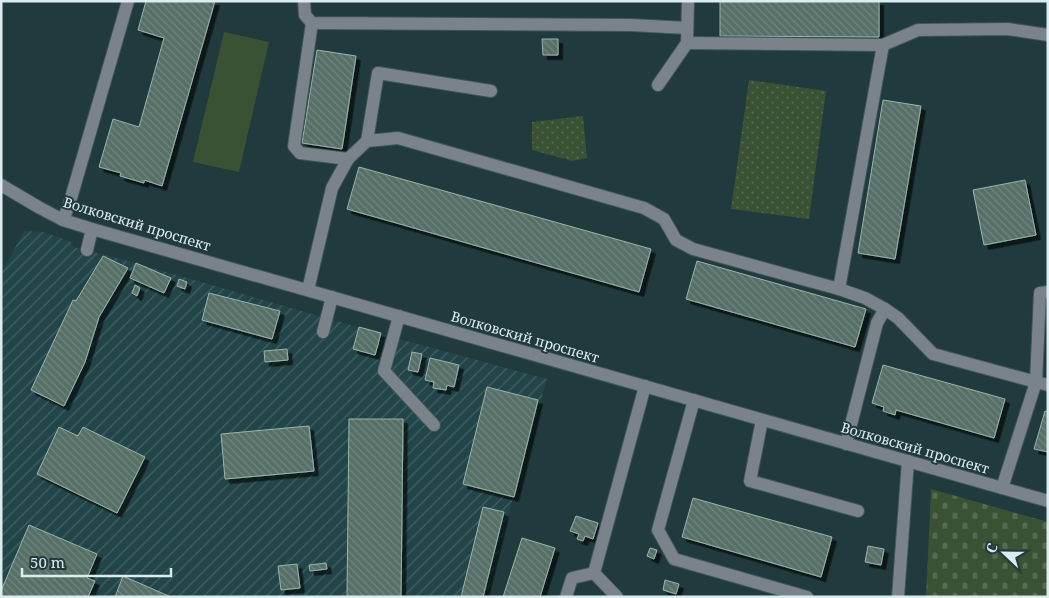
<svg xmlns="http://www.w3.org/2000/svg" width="1049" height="598" font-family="'Noto Serif',serif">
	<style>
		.industrial { fill: url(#industrial-furrows) }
		.grass { fill: #3a5133 }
		.cemetery { fill: url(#cemetery-stones) }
		.park { fill: url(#park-dots) }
		.building { fill: url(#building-back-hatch); stroke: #9ab5ab; filter: url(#shadow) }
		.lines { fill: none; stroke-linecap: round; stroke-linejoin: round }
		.minor-casing { stroke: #3f5659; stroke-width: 14 }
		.minor { stroke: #7a838a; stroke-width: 12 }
		.labels { text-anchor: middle; stroke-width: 4; stroke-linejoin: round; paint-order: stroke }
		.street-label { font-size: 14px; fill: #ddecee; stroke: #213a3d }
	</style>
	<defs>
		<pattern id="industrial-furrows" width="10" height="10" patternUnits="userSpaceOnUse" patternTransform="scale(1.25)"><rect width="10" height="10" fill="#224549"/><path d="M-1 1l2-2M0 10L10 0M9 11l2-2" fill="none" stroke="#426064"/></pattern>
		<pattern id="cemetery-stones" width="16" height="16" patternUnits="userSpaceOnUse" patternTransform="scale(1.25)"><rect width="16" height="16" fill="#3a5133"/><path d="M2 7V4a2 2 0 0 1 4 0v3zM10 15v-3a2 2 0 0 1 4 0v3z" fill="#566a51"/></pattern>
		<pattern id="park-dots" width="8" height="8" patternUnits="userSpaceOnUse" patternTransform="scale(1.25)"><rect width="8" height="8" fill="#3a5133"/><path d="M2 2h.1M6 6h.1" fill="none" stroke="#566a51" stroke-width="1.8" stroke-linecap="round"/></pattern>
		<pattern id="building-back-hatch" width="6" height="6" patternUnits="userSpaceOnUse" patternTransform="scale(1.25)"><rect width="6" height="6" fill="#576f67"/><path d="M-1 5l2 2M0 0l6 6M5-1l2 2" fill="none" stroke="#6f847d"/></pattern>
		<filter id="shadow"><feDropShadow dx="4.5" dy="4.5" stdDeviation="0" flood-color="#0009"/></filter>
	</defs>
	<rect width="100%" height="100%" fill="#213a3d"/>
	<!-- industrial -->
	<path class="industrial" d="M24 231 44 232 71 242 74 247 128 261 392 337 547 379 510 509 488 597H1V274Z"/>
	<!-- grass -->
	<path class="grass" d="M224 32 269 42 239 172 193 162Z"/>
	<!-- cemetery -->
	<path class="cemetery" d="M931 489 1048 522V597H926Z"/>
	<!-- park -->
	<g class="park">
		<path d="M749 80 826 91 809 219 731 209Z"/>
		<path d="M583 116 587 158 572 161 532 150V122Z"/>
	</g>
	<!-- building -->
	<g class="building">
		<path d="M146 1H215L162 186 144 180V183L120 176 121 173 99 167 113 119 139 127 164 38 138 30Z"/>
		<path d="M720 1H879V37L720 36Z"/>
		<path d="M542 39H558V55H543Z"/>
		<path d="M317 50 356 56 342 149 302 143Z"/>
		<path d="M883 100 921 106 895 259 858 253Z"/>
		<path d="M359 167 651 249 639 292 347 209Z"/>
		<path d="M1025 180 1036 235 984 245 973 190Z"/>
		<path d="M103 256 128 268 99 317 85 362 64 406 31 390 73 300 76 301Z"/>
		<path d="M697 261 866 309 855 347 686 299Z"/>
		<path d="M136 263 171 278 164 293 130 278Z"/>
		<path d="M179 279 187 282 185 289 177 286Z"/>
		<path d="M135 285 140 288 137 296 132 293Z"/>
		<path d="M209 293 280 311 272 339 202 320Z"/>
		<path d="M359 327 381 333 375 355 353 349Z"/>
		<path d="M287 349 288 360 265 362 264 351Z"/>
		<path d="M412 352 422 354 418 372 408 370Z"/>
		<path d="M430 358 459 365 454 387 447 385 446 390 433 388 434 382 425 380Z"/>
		<path d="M883 365 1005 399 994 438 896 410 895 415 883 411 884 407 872 403Z"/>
		<path d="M487 387 538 400 514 497 463 484Z"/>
		<path d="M1045 411 1048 412V452L1034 449Z"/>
		<path d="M349 419H403L401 597H347Z"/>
		<path d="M309 426 314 471 225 479 221 434Z"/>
		<path d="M59 427 78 436 83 427 145 457 117 513 37 474Z"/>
		<path d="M693 498 832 537 821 577 682 537Z"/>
		<path d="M483 507 504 512 483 597H461Z"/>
		<path d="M576 516 598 523 593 539 585 536 583 541 577 539 579 534 570 531Z"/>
		<path d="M29 525 97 554 87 578 95 581 88 597H1V591Z"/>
		<path d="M522 538 555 548 540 597H503Z"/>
		<path d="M868 546 884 549 881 565 865 562Z"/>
		<path d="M650 548 657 550 654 559 647 556Z"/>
		<path d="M326 563 327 569 310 571 309 565Z"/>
		<path d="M297 564 300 588 281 590 278 566Z"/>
		<path d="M123 576 171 597H115Z"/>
		<path d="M665 580 679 584 676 594 663 590Z"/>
	</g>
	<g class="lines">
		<!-- minor casing -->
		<g class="minor-casing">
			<g id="minor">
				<path d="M304 1 305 15 312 23 631 25 687 28"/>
				<path d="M312 23 294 146 300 153 348 159"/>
				<path d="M687 43 883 45 918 30 1008 29 1048 35"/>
				<path d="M658 85 687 43 688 1"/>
				<path d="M367 141 378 73 491 91"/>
				<path d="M1 185 40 208 63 220 92 229 1048 501"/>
				<path d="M63 220 69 205 128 1"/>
				<path d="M87 250 92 229"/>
				<path d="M839 289 883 45"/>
				<path d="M308 290 332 188 348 159 367 141 398 138 644 208 664 219 676 240 693 249 839 289 865 298 885 309 898 318 933 354 1036 382 1002 488"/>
				<path d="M1048 292 1040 293 1036 382 1048 385"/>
				<path d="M399 316 384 371 434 425"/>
				<path d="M323 332 332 297"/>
				<path d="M694 400 658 530 674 559 807 597"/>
				<path d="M762 420 750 481 858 511"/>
				<path d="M846 444 877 323 885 309"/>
				<path d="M566 597 572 578 594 573"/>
				<path d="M617 597 594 573 645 386"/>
				<path d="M898 597 908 461"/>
			</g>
		</g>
		<!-- minor -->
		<use href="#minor" class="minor"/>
	</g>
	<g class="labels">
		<!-- street labels -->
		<g class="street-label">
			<text transform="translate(137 224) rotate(17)" y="5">Волковский проспект</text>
			<text transform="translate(525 337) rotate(16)" y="5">Волковский проспект</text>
			<text transform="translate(915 448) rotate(16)" y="5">Волковский проспект</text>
		</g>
	</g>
	<!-- border -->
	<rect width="1049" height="598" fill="none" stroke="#ddecee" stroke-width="5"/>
	<!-- north arrow -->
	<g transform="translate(1004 553) rotate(292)" stroke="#213a3d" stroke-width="4" paint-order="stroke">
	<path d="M0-4L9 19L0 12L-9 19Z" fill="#ddecee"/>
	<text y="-8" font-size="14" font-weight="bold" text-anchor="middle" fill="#ddecee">С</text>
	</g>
	<!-- scale -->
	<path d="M22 568v8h149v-8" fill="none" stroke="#ddecee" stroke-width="2.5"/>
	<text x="30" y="568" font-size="15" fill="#ddecee" stroke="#213a3d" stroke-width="4" paint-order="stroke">50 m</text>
</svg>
